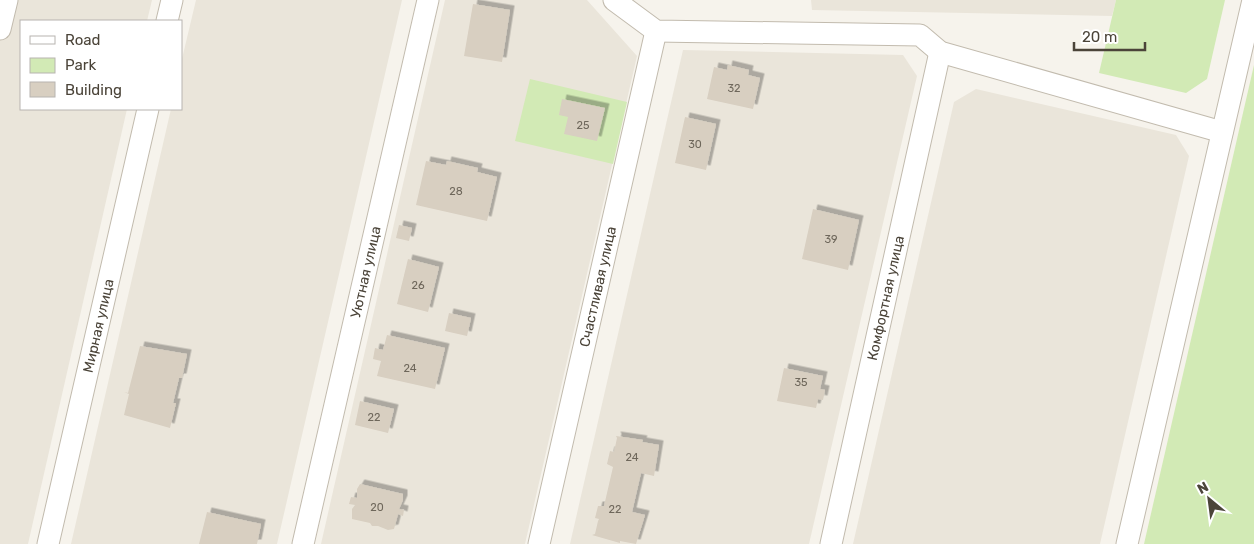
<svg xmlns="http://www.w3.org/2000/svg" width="1254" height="544" font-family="Rubik,sans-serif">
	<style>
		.residential { fill: #eae5da }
		.green { fill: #d2eab5 }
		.building { fill: #d8cfc1; filter: url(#shadow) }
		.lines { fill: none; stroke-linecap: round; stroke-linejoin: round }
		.minor-casing { stroke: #c2bbae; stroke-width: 23 }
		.minor { stroke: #fff; stroke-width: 21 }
		.labels { text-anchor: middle; stroke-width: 5; stroke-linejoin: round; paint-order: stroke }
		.number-label { font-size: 11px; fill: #6e675b }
		.street-label { font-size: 14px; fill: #4b4439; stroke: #fff }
	</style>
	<defs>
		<filter id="shadow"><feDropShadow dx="4.5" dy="-4.5" stdDeviation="0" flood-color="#0004"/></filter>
	</defs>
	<rect width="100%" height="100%" fill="#f6f3ec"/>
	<!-- residential -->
	<g class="residential">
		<path d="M0 0H152L147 21H21V109H127L28 544H0Z"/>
		<path d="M196 0H402L277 544H71L171 109H181V63Z"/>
		<path d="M445 0H587L637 56 525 544H321Z"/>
		<path d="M811 0H1116L1112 16 812 10Z"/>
		<path d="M683 50 903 55 917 76 809 544H570Z"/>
		<path d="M976 89 1176 135 1189 156 1100 544H853L954 102Z"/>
	</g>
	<!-- green -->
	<g class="green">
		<path d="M1116 0H1225L1207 79 1186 93 1099 73Z"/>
		<path d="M1254 65V544H1144Z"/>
		<path d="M530 79 627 102 613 164 515 141Z"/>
	</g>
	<!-- building -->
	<g class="building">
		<path d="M473 4 510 10 502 62 464 56Z"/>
		<path d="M728 65 749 70 748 75 760 78 753 109 707 99 714 67 727 70Z"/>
		<path d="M562 99 605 108 597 141 564 134 568 117 559 115Z"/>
		<path d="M685 117 716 124 706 170 675 163Z"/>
		<path d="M426 161 446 165 447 161 478 168 477 172 497 177 487 221 416 205Z"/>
		<path d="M813 209 859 220 848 270 802 259Z"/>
		<path d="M399 225 412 228 409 241 396 238Z"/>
		<path d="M408 259 439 267 428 312 397 304Z"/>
		<path d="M449 313 471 318 467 336 445 331Z"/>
		<path d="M387 335 445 348 435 389 377 376 381 361 373 359 375 348 383 350Z"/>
		<path d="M140 346 187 354 182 378H179L173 403H176L170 428 124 415 129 394 124 392 128 393Z"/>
		<path d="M784 368 823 376 820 389 825 390 823 400 818 399 816 408 777 401Z"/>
		<path d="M360 401 394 409 388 433 355 425Z"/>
		<path d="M616 436 643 440 642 442 659 445 654 476 641 473 632 512 645 515 636 544 620 541V543L592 535 595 534 598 521 599 519 595 518 598 506H604L613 467 607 464 610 451 614 452 617 438Z"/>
		<path d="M360 484 403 494V500L399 509 404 510 403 516 398 514 394 529 388 530 378 526H372L370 523 352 519V509L355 505 349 504 351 497 357 498V489Z"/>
		<path d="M207 512 261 524 257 544H199Z"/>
	</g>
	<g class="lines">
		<!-- minor casing -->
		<g class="minor-casing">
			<g id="minor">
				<path d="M614 0 656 31 920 35 940 52 1222 132"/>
				<path d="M167 21 172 0"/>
				<path d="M0 29 7 0"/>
				<path id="s1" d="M48 544 148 109"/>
				<path id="s2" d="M303 544 428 0"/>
				<path id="s3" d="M539 544 656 31"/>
				<path id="s4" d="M831 544 940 52"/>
				<path d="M1127 544 1253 0"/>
			</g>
		</g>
		<!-- minor -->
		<use href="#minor" class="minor"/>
	</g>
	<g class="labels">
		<!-- number labels -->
		<g class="number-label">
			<text x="734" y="92">32</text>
			<text x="583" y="129">25</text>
			<text x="695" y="148">30</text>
			<text x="456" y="195">28</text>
			<text x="831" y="243">39</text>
			<text x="418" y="289">26</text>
			<text x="410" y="372">24</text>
			<text x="801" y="386">35</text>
			<text x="374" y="421">22</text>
			<text x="632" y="461">24</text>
			<text x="377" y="511">20</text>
			<text x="615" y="513">22</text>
		</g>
		<!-- street labels -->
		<g class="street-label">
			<text dy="5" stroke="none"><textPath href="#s2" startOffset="279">Уютная улица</textPath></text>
			<text dy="5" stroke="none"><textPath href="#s3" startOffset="264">Счастливая улица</textPath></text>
			<text dy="5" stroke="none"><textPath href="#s4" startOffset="252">Комфортная улица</textPath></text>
			<text dy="5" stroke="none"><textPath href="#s1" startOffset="224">Мирная улица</textPath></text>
		</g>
	</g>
	<!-- legend -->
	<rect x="20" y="20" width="162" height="90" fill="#ffffff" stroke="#b7b4b0"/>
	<rect x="30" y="36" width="25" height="8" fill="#ffffff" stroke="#b7b4b0"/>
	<text x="65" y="45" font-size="15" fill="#4b4439">Road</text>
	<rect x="30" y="58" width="25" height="15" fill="#d2eab5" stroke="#b7b4b0"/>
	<text x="65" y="70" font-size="15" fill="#4b4439">Park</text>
	<rect x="30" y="82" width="25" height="15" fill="#d8cfc1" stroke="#b7b4b0"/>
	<text x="65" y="95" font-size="15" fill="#4b4439">Building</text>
	<!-- north arrow -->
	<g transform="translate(1209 499) rotate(331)" stroke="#ffffff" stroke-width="4" paint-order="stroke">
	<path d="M0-4L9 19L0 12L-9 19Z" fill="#4b4439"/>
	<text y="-8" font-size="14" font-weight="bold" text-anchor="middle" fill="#4b4439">N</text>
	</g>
	<!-- scale -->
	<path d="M1074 42v8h71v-8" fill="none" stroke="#4b4439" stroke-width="2.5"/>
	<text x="1082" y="42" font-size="15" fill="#4b4439" stroke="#ffffff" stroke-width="4" paint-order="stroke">20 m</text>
</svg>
